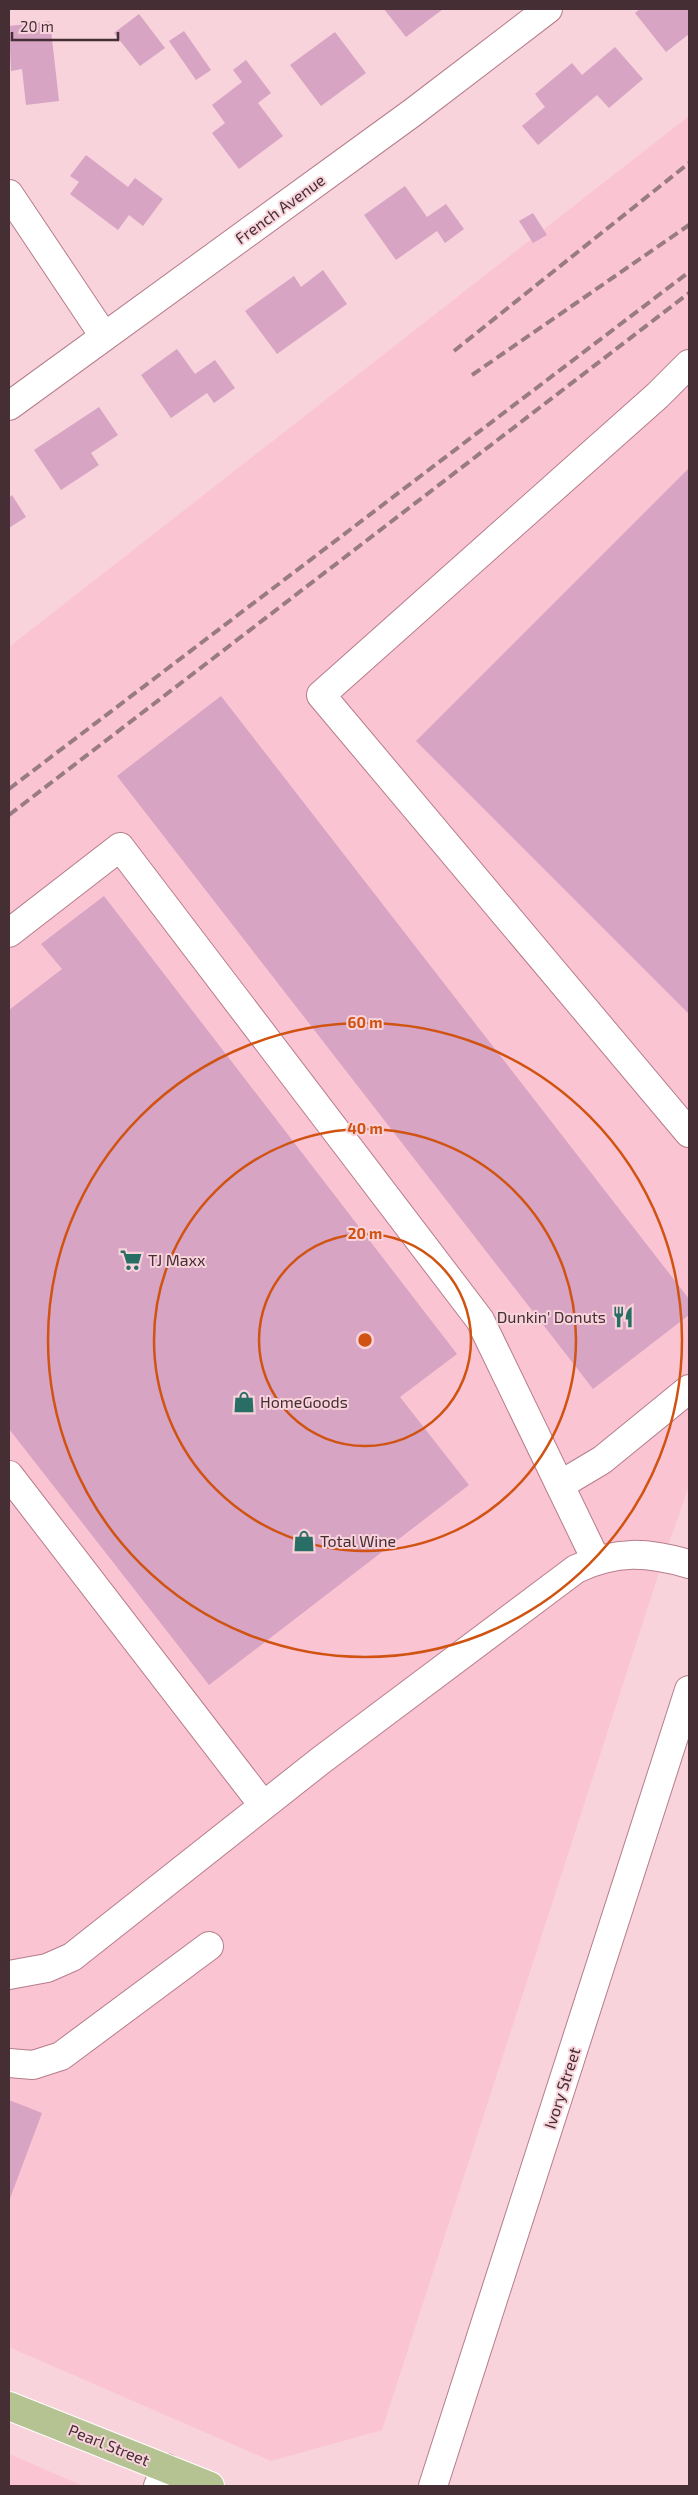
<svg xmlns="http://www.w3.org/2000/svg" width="698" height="2495" font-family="'Exo 2',sans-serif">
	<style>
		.built { fill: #fbc4d2 }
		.building { fill: #d7a4c3 }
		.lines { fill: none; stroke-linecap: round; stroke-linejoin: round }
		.minor-casing { stroke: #b57d8c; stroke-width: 30 }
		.major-casing { stroke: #fff; stroke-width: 30 }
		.minor { stroke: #fff; stroke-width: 28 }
		.major { stroke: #b5c291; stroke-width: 28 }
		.rail { stroke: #997b83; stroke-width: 4; stroke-dasharray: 10 5; stroke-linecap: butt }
		.ring { fill: none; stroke: #d05312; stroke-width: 2.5 }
		.labels { text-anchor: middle; stroke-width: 4; stroke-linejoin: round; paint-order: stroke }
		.street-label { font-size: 16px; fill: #462e35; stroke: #f8d3db }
		.poi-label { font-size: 16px; fill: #462e35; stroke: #f8d3db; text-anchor: start }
		.centre { fill: #d05312; stroke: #f8d3db; stroke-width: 2.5 }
		.ring-label { font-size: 15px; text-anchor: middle; font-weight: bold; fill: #d05312; stroke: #f8d3db; stroke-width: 4; stroke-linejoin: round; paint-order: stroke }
	</style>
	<rect width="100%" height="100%" fill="#f8d3db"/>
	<!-- built -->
	<g class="built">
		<path d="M689 116V1486L664 1557 382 2430 271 2461 9 2347V647Z"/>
		<path d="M9 2454 74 2482 84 2486H9Z"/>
	</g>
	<!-- building -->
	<g class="building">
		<path d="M384 9H443L406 37Z"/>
		<path d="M640 9H689V34L666 52 635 13Z"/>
		<path d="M139 14 165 48 140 66 114 33Z"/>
		<path d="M50 21 59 101 26 105 22 69 11 71 9 26Z"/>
		<path d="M184 31 211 70 196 80 169 41Z"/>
		<path d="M335 32 366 73 321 106 290 65Z"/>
		<path d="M615 47 643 79 609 108 597 95 538 145 522 126 545 107 535 94 572 63 582 75Z"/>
		<path d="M246 60 271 93 258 103 283 136 239 169 212 133 225 123 212 105 242 82 233 70Z"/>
		<path d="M86 155 128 187 135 178 163 199 143 226 129 215 118 230 70 194 79 182 70 176Z"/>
		<path d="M405 186 427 217 446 204 464 229 445 243 437 231 396 260 364 215Z"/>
		<path d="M533 213 547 235 533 243 519 221Z"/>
		<path d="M323 270 347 304 277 354 245 311 294 276 301 287Z"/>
		<path d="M177 349 195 374 215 360 235 388 214 403 207 393 171 418 141 375Z"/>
		<path d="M99 407 118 435 91 453 99 465 61 490 34 450Z"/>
		<path d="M689 468V1014L416 741Z"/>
		<path d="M12 495 26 517 9 528V498Z"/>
		<path d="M221 696 689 1299V1315L593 1389 117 776Z"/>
		<path d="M104 896 457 1354 400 1397 469 1485 209 1685 9 1429V1010L62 969 41 944Z"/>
		<path d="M9 2100 42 2113 9 2201Z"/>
	</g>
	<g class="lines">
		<!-- minor casing -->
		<g class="minor-casing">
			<g id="minor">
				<path d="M9 194 104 336"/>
				<path d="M689 364 658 395 321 695 689 1133"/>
				<path d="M9 406 412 113 548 9"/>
				<path d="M9 933 120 847 480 1320 596 1560"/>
				<path d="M9 1475 263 1805"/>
				<path d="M560 1485 602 1460 689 1389"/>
				<path d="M9 1975 47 1968 72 1957 320 1761 576 1569C617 1550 647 1552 689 1564"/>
				<path d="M9 2063 33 2065 61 2056 209 1946"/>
				<path d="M158 2486 166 2468"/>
				<path d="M433 2486 689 1690"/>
			</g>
		</g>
		<!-- major casing -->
		<g class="major-casing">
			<path id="major" d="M9 2406 210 2486"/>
		</g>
		<!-- minor -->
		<use href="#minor" class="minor"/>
		<!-- major -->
		<use href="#major" class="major"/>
		<!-- rail -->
		<g class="rail">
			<path d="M454 351 689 163"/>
			<path d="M472 375 689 225"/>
			<path d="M9 789 689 272"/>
			<path d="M9 815 689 293"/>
		</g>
	</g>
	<!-- distance rings -->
	<g class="ring">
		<circle cx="365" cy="1340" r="106"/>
		<circle cx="365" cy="1340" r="211"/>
		<circle cx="365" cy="1340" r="317"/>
	</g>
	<!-- icons -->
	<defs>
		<g id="supermarket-bare" transform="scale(1.725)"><path d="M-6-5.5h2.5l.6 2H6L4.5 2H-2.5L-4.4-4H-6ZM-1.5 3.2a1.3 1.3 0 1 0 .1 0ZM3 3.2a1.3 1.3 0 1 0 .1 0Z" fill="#286e64" stroke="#f8d3db" stroke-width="2.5" paint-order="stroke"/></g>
		<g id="restaurant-bare" transform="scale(1.725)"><path d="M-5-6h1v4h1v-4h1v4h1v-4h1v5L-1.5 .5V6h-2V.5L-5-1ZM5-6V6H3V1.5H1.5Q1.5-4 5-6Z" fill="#286e64" stroke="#f8d3db" stroke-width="2.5" paint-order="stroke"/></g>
		<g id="shop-bare" transform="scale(1.725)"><path d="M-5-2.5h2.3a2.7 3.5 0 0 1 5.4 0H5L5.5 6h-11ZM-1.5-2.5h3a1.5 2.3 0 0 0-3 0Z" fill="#286e64" stroke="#f8d3db" stroke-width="2.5" paint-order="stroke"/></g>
	</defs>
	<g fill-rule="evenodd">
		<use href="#supermarket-bare" x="131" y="1260"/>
		<use href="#restaurant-bare" x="623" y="1317"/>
		<use href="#shop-bare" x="244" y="1402"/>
		<use href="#shop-bare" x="304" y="1541"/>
	</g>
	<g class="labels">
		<!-- street labels -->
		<g class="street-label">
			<text transform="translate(280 209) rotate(-36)" y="6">French Avenue</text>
			<text transform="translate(562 2088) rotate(-72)" y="6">Ivory Street</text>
			<text transform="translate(109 2445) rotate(22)" y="6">Pearl Street</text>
		</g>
		<!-- poi labels -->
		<g class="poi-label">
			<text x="148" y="1266">TJ Maxx</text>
			<text x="606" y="1323" text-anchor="end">Dunkin' Donuts</text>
			<text x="260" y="1408">HomeGoods</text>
			<text x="320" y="1547">Total Wine</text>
		</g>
	</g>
	<circle cx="365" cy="1340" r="8" class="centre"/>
	<g class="ring-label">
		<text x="365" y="1028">60 m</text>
		<text x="365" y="1134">40 m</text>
		<text x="365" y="1239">20 m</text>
	</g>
	<!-- border -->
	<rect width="698" height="2495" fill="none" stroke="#462e35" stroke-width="20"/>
	<!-- scale -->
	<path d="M12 32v8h106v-8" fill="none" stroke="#462e35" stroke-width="2.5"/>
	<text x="20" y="32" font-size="15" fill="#462e35" stroke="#f8d3db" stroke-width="4" paint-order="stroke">20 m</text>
</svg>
